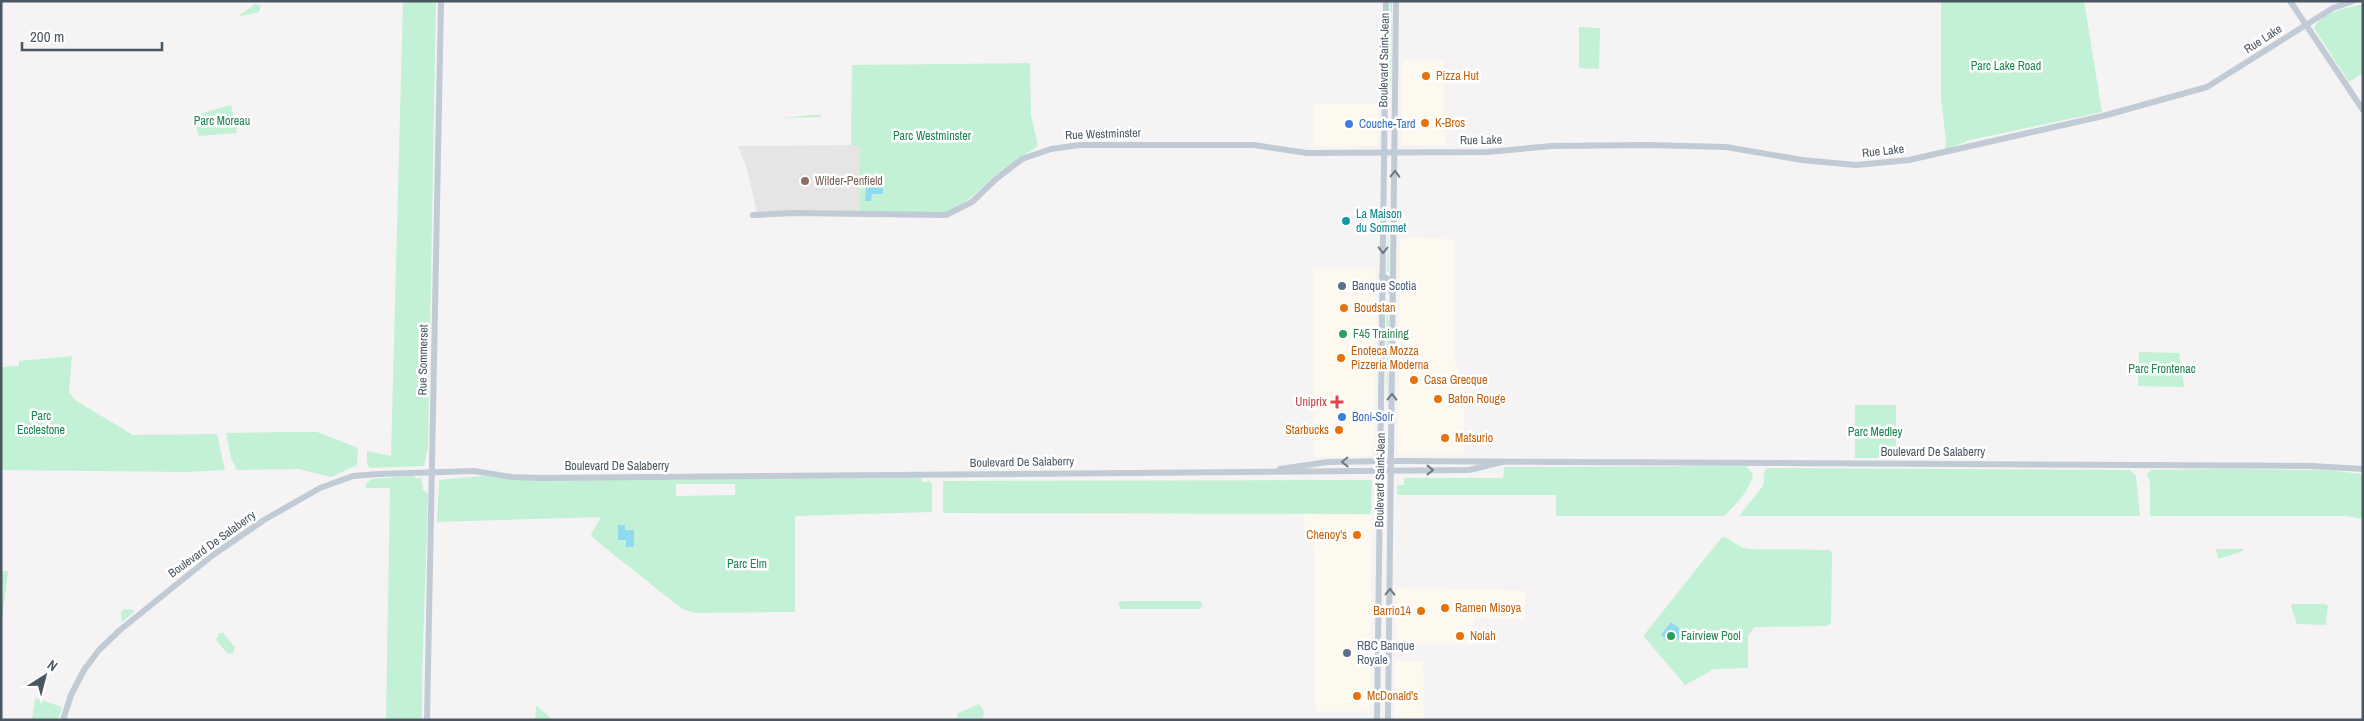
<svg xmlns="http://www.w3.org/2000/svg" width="2364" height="721" font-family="'Archivo Narrow',sans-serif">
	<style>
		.commercial { fill: #fdf9ef }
		.education { fill: #e6e4e5 }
		.green { fill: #c3f1d5; fill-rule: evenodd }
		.water { fill: #90daee }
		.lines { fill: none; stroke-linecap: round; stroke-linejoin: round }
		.secondary { stroke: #c1cbd6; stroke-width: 6 }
		.oneway { stroke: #6e7984 }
		.food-dot { fill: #e8710a; stroke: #fff; stroke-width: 2 }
		.shop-dot { fill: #3f7fe0; stroke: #fff; stroke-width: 2 }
		.education-dot { fill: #8d6e63; stroke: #fff; stroke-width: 2 }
		.culture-dot { fill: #0f9aa8; stroke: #fff; stroke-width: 2 }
		.service-dot { fill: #5c6f8a; stroke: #fff; stroke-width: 2 }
		.leisure-dot { fill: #2e9e5b; stroke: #fff; stroke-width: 2 }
		.health-dot { fill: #e0444e; stroke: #fff; stroke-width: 2 }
		.labels { text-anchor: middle; stroke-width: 5; stroke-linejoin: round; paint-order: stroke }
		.street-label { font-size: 12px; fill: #4a5661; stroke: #fff }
		.park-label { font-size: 12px; fill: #17864f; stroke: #fff }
		.food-label { font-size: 12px; fill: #c56008; stroke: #fff; text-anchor: start }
		.shop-label { font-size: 12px; fill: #366cbe; stroke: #fff; text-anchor: start }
		.education-label { font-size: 12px; fill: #785e54; stroke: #fff; text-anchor: start }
		.culture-label { font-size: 12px; fill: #0d838f; stroke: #fff; text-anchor: start }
		.service-label { font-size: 12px; fill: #4e5e75; stroke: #fff; text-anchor: start }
		.leisure-label { font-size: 12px; fill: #27864d; stroke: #fff; text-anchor: start }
		.health-label { font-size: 12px; fill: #be3a42; stroke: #fff; text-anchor: end }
	</style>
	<rect width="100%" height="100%" fill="#f5f3f3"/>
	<!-- commercial -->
	<g class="commercial">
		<path d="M1403 60 1443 61 1445 145H1401Z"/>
		<rect x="1313" y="104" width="65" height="42"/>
		<path d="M1400 238 1454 239V359L1464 382V451L1461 455H1401L1398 452Z"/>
		<path d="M1313 269H1376L1373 456 1316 457 1314 452Z"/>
		<path d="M1304 514 1372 515 1370 711 1317 712 1315 710V553L1314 547 1305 539Z"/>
		<path d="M1401 588 1525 591V619L1473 617V644L1395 643 1397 589Z"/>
		<path d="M1398 661 1423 662 1424 720H1395V662Z"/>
	</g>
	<!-- education -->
	<path class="education" d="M860 145V211L757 212 747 169 738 146Z"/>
	<!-- green -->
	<g class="green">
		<path d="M403 1H436L428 447 424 466 370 468 367 464V451L391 456Z"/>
		<path d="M1390 1H1392L1391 92 1389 69Z"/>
		<path d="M1941 1H2084L2102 112 1970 140 1945 150 1946 140 1941 99Z"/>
		<path d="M255 4 261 6 259 12 237 17Z"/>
		<path d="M2358 5H2363V73L2349 82 2314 28C2322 13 2343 9 2358 5Z"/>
		<path d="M1579 27 1600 28 1599 69 1579 68Z"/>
		<path d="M1030 63 1031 115 1038 146C1025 155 1011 163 999 172 981 187 966 206 943 213L860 211V146H851L852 65Z"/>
		<path d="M231 105 237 133 199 136 192 116Z"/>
		<path d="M808 115H820L822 117 784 118Z"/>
		<path d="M1388 213 1389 272H1387Z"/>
		<path d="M1386 306 1389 324 1387 411Z"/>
		<path d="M2139 352 2179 353 2184 387 2138 386Z"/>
		<path d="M72 356 69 392 75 400 133 435 217 434 225 470 187 472 1 470V367L19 366V361Z"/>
		<rect x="1855" y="405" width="41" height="53"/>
		<path d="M295 432H317L358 448 357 465 331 477 298 469 237 470 231 458 226 433Z"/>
		<path d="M1746 466 1753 474C1750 491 1735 505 1724 516H1556V495H1397V485H1404V478H1503L1504 467Z"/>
		<path d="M1771 468 2130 470 2136 476 2140 516H1739L1763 486 1765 469Z"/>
		<path d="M2218 469 2325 470 2363 474V519L2346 516H2150V482L2147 474 2151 470Z"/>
		<path d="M413 476 418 479 421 477 423 490 428 494C426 570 422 643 422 720H386L390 488H366V484L371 479Z"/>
		<path d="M483 476 517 480 922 478V482L930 481 932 485V512L795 516V612L694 613 682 609 593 538 591 534 601 517 437 522 439 480ZM676 484H735V495L676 496Z"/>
		<path d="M1372 480 1371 514 943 513V481Z"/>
		<path d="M1722 537C1731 538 1737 547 1748 549L1830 550 1832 554 1831 623 1827 626 1755 627 1748 635V668L1714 669 1685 685 1645 638 1644 635Z"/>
		<path d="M2216 549H2243V551L2218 559Z"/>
		<path d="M1 571H8L1 629Z"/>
		<path d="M1122 601H1200L1203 605 1199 609H1121L1118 604Z"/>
		<path d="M2292 604H2325L2328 606 2326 625 2297 624 2291 607Z"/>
		<path d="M124 609 133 610 134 612 122 622 121 613Z"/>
		<path d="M219 633H223L235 647 233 654 227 653 216 640Z"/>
		<path d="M35 698 62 707 58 720H32Z"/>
		<path d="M979 704 984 711 983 718H957L958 713Z"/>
		<path d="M536 706H537L553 720H535Z"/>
	</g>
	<!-- water -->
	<g class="water">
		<path d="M866 185 883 186V194H872L871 201H865Z"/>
		<path d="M618 525H625V530H634V547H626V540H618Z"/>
		<path d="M1671 622 1685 633 1679 640 1671 633 1666 639 1661 635Z"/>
	</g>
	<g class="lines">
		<!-- secondary -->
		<g class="secondary">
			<path d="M2290 1 2363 110"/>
			<path d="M753 215 794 213 946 215 972 202 996 179 1022 159 1051 149 1080 145H1254L1307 153 1487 152 1552 146 1647 145 1726 147 1802 160 1856 165 1909 160 2103 116 2207 87 2333 8 2353 1"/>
			<path d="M1382 276 1388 279 1391 291"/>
			<path d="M1280 469 1328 462 1396 461 2311 466 2363 469"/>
			<path d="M63 720 71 695 84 670 99 650 120 630 213 555 264 520 320 488 353 476 379 474 474 471 512 477 541 478 1469 470 1502 462"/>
			<path d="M427 720 441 1"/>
			<path d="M1377 720 1386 1"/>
			<path d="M1388 720 1396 1"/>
		</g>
	</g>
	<!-- one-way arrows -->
	<defs><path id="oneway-chevron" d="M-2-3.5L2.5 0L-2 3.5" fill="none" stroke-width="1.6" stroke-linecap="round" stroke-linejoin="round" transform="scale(1.25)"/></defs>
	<g class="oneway">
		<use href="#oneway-chevron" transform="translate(1395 174) rotate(-89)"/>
		<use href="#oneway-chevron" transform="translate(1383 250) rotate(91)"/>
		<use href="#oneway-chevron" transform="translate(1392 397) rotate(-89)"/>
		<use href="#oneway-chevron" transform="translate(1345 462) rotate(179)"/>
		<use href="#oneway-chevron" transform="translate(1430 470)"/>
		<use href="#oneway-chevron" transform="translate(1390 592) rotate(-89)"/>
	</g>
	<!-- markers -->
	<g class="food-dot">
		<circle cx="1426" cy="76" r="5"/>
		<circle cx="1425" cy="123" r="5"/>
		<circle cx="1344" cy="308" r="5"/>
		<circle cx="1341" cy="358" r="5"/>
		<circle cx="1414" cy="380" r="5"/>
		<circle cx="1438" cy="399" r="5"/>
		<circle cx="1339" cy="430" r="5"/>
		<circle cx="1445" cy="438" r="5"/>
		<circle cx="1357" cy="535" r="5"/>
		<circle cx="1445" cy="608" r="5"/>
		<circle cx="1421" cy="611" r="5"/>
		<circle cx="1460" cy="636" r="5"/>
		<circle cx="1357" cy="696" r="5"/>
	</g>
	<g class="shop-dot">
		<circle cx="1349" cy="124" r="5"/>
		<circle cx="1342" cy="417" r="5"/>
	</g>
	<circle class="education-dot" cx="805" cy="181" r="5"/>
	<circle class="culture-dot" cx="1346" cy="221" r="5"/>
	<g class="service-dot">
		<circle cx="1342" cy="286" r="5"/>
		<circle cx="1347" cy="653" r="5"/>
	</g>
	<g class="leisure-dot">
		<circle cx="1343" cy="334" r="5"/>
		<circle cx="1671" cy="636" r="5"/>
	</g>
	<path class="health-dot" d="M1334.5 394.5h5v5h5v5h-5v5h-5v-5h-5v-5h5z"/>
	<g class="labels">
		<!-- street labels -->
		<g class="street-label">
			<text transform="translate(2263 39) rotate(-33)" y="4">Rue Lake</text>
			<text transform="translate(1384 60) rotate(-89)" y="4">Boulevard Saint-Jean</text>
			<text transform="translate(1103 134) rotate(-2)" y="4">Rue Westminster</text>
			<text transform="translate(1481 140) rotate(-1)" y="4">Rue Lake</text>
			<text transform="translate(1883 151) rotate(-6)" y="4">Rue Lake</text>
			<text transform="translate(423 360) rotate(-89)" y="4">Rue Sommerset</text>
			<text x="1933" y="456">Boulevard De Salaberry</text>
			<text transform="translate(1022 462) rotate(-1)" y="4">Boulevard De Salaberry</text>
			<text x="617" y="470">Boulevard De Salaberry</text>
			<text transform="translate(1380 480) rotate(-89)" y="4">Boulevard Saint-Jean</text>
			<text transform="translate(212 544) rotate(-36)" y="4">Boulevard De Salaberry</text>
		</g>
		<!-- park labels -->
		<g class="park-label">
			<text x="2006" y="70">Parc Lake Road</text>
			<text x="222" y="125">Parc Moreau</text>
			<text x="932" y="140">Parc Westminster</text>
			<text x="2162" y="373">Parc Frontenac</text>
			<text x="41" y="420">Parc<tspan x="41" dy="14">Ecclestone</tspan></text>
			<text x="1875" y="436">Parc Medley</text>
			<text x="747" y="568">Parc Elm</text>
		</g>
		<!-- food labels -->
		<g class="food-label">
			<text x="1436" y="80">Pizza Hut</text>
			<text x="1435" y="127">K-Bros</text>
			<text x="1354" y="312">Boudstan</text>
			<text x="1351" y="355">Enoteca Mozza<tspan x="1351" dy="14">Pizzeria Moderna</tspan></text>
			<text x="1424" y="384">Casa Grecque</text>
			<text x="1448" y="403">Baton Rouge</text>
			<text x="1329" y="434" text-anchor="end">Starbucks</text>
			<text x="1455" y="442">Matsurio</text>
			<text x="1347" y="539" text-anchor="end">Chenoy's</text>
			<text x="1455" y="612">Ramen Misoya</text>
			<text x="1411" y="615" text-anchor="end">Barrio14</text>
			<text x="1470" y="640">Nolah</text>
			<text x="1367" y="700">McDonald's</text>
		</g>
		<!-- shop labels -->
		<g class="shop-label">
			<text x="1359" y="128">Couche-Tard</text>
			<text x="1352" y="421">Boni-Soir</text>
		</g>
		<!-- education labels -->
		<g class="education-label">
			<text x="815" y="185">Wilder-Penfield</text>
		</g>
		<!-- culture labels -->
		<g class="culture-label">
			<text x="1356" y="218">La Maison<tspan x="1356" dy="14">du Sommet</tspan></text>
		</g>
		<!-- service labels -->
		<g class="service-label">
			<text x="1352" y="290">Banque Scotia</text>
			<text x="1357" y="650">RBC Banque<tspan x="1357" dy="14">Royale</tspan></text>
		</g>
		<!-- leisure labels -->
		<g class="leisure-label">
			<text x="1353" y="338">F45 Training</text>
			<text x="1681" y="640">Fairview Pool</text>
		</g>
		<!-- health labels -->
		<g class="health-label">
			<text x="1327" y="406">Uniprix</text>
		</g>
	</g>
	<!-- border -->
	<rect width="2364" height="721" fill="none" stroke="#4a5661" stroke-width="5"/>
	<!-- north arrow -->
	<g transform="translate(45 676) rotate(36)" stroke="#ffffff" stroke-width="4" paint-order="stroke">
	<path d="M0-4L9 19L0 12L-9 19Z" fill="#4a5661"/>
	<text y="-8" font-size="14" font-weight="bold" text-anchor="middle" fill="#4a5661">N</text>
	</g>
	<!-- scale -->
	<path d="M22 42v8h140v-8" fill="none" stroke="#4a5661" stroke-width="2.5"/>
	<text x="30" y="42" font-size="15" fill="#4a5661" stroke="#ffffff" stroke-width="4" paint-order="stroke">200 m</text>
</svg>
